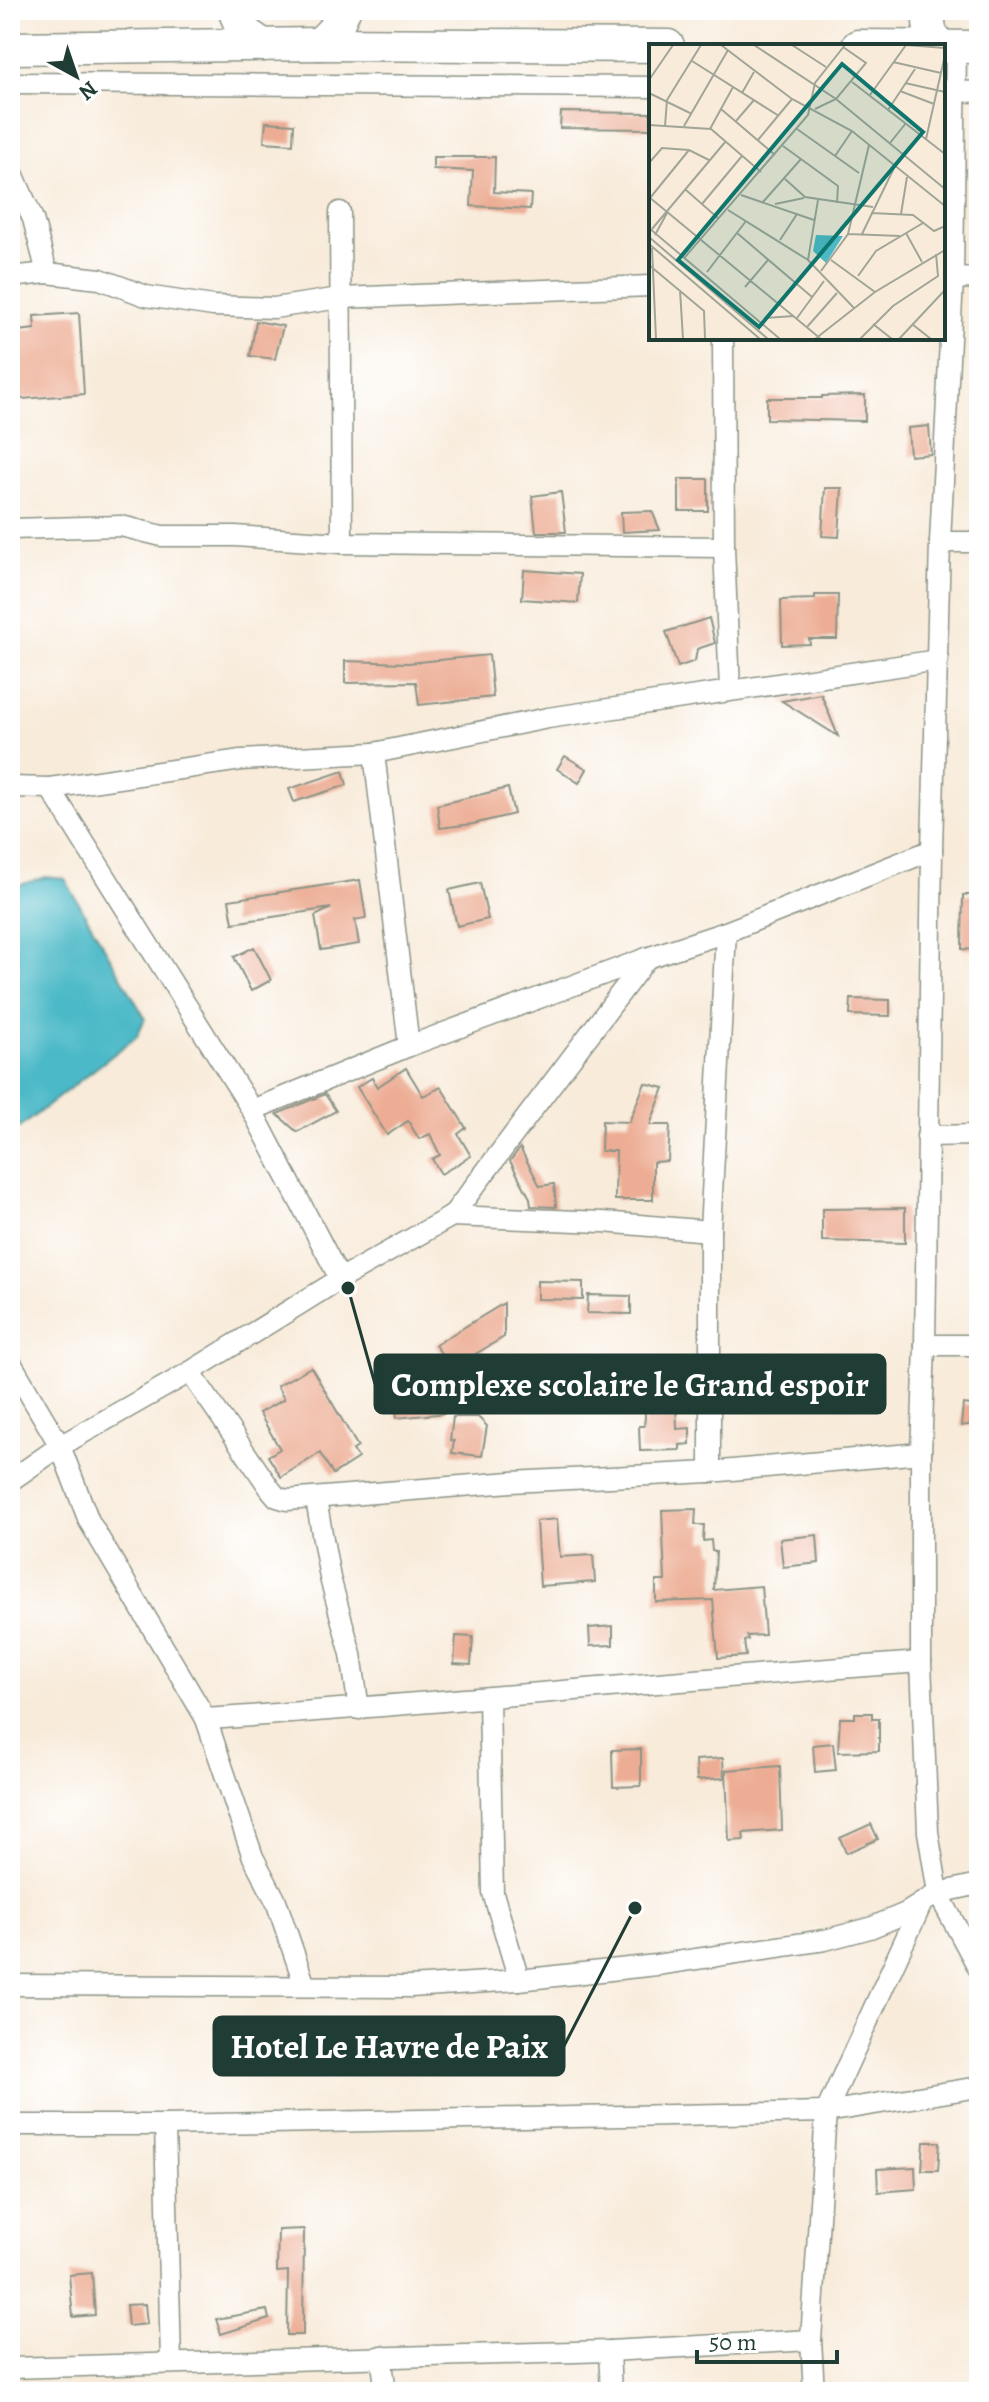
<svg xmlns="http://www.w3.org/2000/svg" width="989" height="2402" font-family="Alegreya,serif">
	<style>
		.water { fill: #4cb9c7; stroke: #367b7e; stroke-width: 2 }
		.building { fill: #edad94 }
		.lines { fill: none; stroke-linecap: round; stroke-linejoin: round }
		.minor-casing { stroke: #8c9487; stroke-width: 23 }
		.trunk-casing { stroke: #8c9487; stroke-width: 35 }
		.minor { stroke: #fff; stroke-width: 20 }
		.trunk { stroke: #fff; stroke-width: 32 }
		.inset-road { fill: none; stroke: #a1a598; stroke-width: 2 }
		.view { fill: #0f766e; fill-opacity: 0.15; stroke: #0f766e; stroke-width: 4 }
		.inset-edge { fill: none; stroke: #1f3d34; stroke-width: 4 }
		.leader { fill: none; stroke: #1f3d34; stroke-width: 3 }
		.callout-dot { fill: #1f3d34; stroke: #fff; stroke-width: 3 }
		.callout { fill: #1f3d34; stroke: #1f3d34; stroke-width: 3 }
		.callout-label { font-size: 34px; text-anchor: middle; font-weight: bold; fill: #fff }
	</style>
	<rect width="100%" height="100%" fill="#fff"/>
	<filter id="ink" filterUnits="userSpaceOnUse"><feTurbulence type="fractalNoise" baseFrequency=".0125" numOctaves="2"/><feDisplacementMap in="SourceGraphic" scale="16" xChannelSelector="R" yChannelSelector="G"/><feConvolveMatrix kernelMatrix="1 2 1 2 8 2 1 2 1" color-interpolation-filters="sRGB"/></filter>
	<filter id="wash" filterUnits="userSpaceOnUse"><feTurbulence type="fractalNoise" baseFrequency=".006" numOctaves="4" result="noise"/><feDisplacementMap in="SourceGraphic" scale="32" xChannelSelector="R" yChannelSelector="G"/><feGaussianBlur stdDeviation="1.8" result="paint"/><feColorMatrix in="noise" values="0 0 0 0 0 0 0 0 0 0 0 0 0 0 0 0 0 1.4 0 .05"/><feComposite in="paint" operator="in"/></filter>
	<g filter="url(#wash)">
		<rect width="100%" height="100%" fill="#f8ebda"/>
		<!-- water -->
		<path class="water" d="M46 877 65 879 145 1018 137 1036 10 1135V888Z"/>
		<g id="blocks">
			<!-- building -->
			<g class="building">
				<path d="M561 112 651 113V129L560 128Z"/>
				<path d="M266 122 294 124 293 144 264 142Z"/>
				<path d="M433 157H495L494 192 531 194 530 209 471 206 473 171 433 169Z"/>
				<path d="M79 313 84 394 10 400V332L35 329 34 316Z"/>
				<path d="M256 321 283 326 275 359 250 356Z"/>
				<path d="M865 395V421L767 419V398H822V396Z"/>
				<path d="M929 426 931 454 910 456 908 428Z"/>
				<rect x="679" y="479" width="29" height="32"/>
				<path d="M825 488H842L839 537 822 536Z"/>
				<path d="M561 492 566 532H536L532 496Z"/>
				<path d="M652 511 660 530 622 532 621 512Z"/>
				<path d="M524 570 580 574 578 603 522 599Z"/>
				<path d="M815 595H838L837 639H809L810 644 782 645 781 600 815 599Z"/>
				<path d="M709 618 715 643 697 649 695 661 678 667 666 632Z"/>
				<path d="M489 655 493 697 419 705 416 682 345 683V661L408 663Z"/>
				<path d="M821 694 838 736 782 701Z"/>
				<path d="M565 756 587 769 579 783 557 769Z"/>
				<path d="M343 771 347 785 294 802 289 789Z"/>
				<path d="M508 788 514 814 473 824 440 828 437 805Z"/>
				<path d="M360 880 366 918 355 920 359 944 321 950 315 916 331 908 233 923 229 900Z"/>
				<path d="M480 883 488 919 457 926 449 890Z"/>
				<path d="M963 895H979V950L962 949Z"/>
				<path d="M254 947 271 980 251 991 234 957Z"/>
				<path d="M851 999 890 1000V1016L850 1015Z"/>
				<path d="M406 1068 423 1096 441 1087 466 1128 458 1134 471 1156 441 1174 432 1159 440 1155 430 1134 419 1139 408 1121 387 1135 357 1087 372 1078 377 1087Z"/>
				<path d="M645 1083 664 1088 650 1125H670L668 1161 653 1162V1200H615L616 1151H601L602 1121 629 1122Z"/>
				<path d="M325 1094 336 1111 297 1132 277 1114Z"/>
				<path d="M520 1148 540 1186 554 1184 556 1207 531 1206 530 1198 510 1161Z"/>
				<path d="M905 1208V1243L822 1241V1209Z"/>
				<path d="M537 1281 583 1282V1300L537 1299Z"/>
				<path d="M588 1295 631 1296V1314L587 1313Z"/>
				<path d="M504 1303V1337L452 1368 435 1345Z"/>
				<path d="M311 1367 358 1447 353 1450 358 1458 333 1474 320 1453 281 1477 268 1456 280 1449 259 1413 284 1399 277 1386Z"/>
				<path d="M643 1369H675L677 1429 690 1428V1444L680 1445V1450L640 1451 639 1426H644L645 1417Z"/>
				<path d="M444 1390 446 1413 397 1418 395 1395Z"/>
				<path d="M963 1404 979 1406V1423L961 1426Z"/>
				<path d="M453 1417H478L487 1426 482 1456 452 1453 454 1441 450 1440Z"/>
				<path d="M696 1509 695 1525H704L703 1541 711 1540 712 1551 716 1552 714 1590 761 1586 765 1635 747 1636 748 1640 744 1641 746 1656 718 1658 713 1600 656 1602V1581H665L662 1510Z"/>
				<path d="M557 1519 560 1557 593 1555 595 1582 540 1586 536 1521Z"/>
				<path d="M817 1535 819 1563 783 1567 780 1539Z"/>
				<path d="M613 1626V1645L590 1646 589 1628Z"/>
				<path d="M456 1636 473 1637 471 1665 454 1664Z"/>
				<path d="M855 1713H872V1719H879V1751L838 1752 840 1718H855Z"/>
				<path d="M833 1743 836 1770 815 1772 813 1745Z"/>
				<path d="M641 1749V1786L613 1787 612 1750Z"/>
				<path d="M723 1758 724 1778 697 1780 696 1760Z"/>
				<path d="M780 1766 782 1830 743 1833 744 1840 729 1841 726 1770Z"/>
				<path d="M871 1824 878 1839 846 1853 840 1838Z"/>
				<path d="M924 2142H940L938 2170H922Z"/>
				<path d="M915 2167 916 2189 878 2192 877 2169Z"/>
				<path d="M304 2229 303 2335H287L288 2271 277 2272 278 2230Z"/>
				<path d="M92 2273 95 2315 73 2317 69 2275Z"/>
				<path d="M145 2304 147 2324 128 2326 126 2305Z"/>
				<path d="M267 2310 269 2319 221 2334 216 2319Z"/>
			</g>
		</g>
	</g>
	<g filter="url(#ink)">
		<use href="#blocks" fill-opacity="0" stroke="#8c9487" stroke-width="2"/>
		<g class="lines">
			<!-- minor casing -->
			<g class="minor-casing">
				<g id="minor">
					<path d="M956 47 953 279 940 542 932 850 925 1345 921 1453V1662L928 1832 938 1893 979 1969"/>
					<path d="M10 83 651 87"/>
					<path d="M943 91 979 92"/>
					<path d="M10 138 12 171 33 219 47 273"/>
					<path d="M340 212 342 543"/>
					<path d="M10 277 47 273 100 279 146 296 213 306 274 308 340 298 651 286"/>
					<path d="M943 279 979 278"/>
					<path d="M723 338 724 547 730 690"/>
					<path d="M10 529 121 526 162 536H235L342 543 724 547"/>
					<path d="M940 542H979"/>
					<path d="M374 753 409 1046"/>
					<path d="M10 787 50 788 241 760 374 753 548 718 938 660"/>
					<path d="M50 788 252 1110 340 1279"/>
					<path d="M252 1110 409 1046 647 958 726 932 932 850"/>
					<path d="M927 1136 979 1135"/>
					<path d="M452 1216 647 958"/>
					<path d="M925 1345H979"/>
					<path d="M10 1361 60 1446 89 1521 206 1719 253 1857 276 1901 305 1986"/>
					<path d="M190 1372 271 1490 277 1497 287 1500 511 1482 710 1472 921 1453"/>
					<path d="M710 1472V1231L726 932"/>
					<path d="M10 1481 60 1446 190 1372 340 1279 452 1216 603 1222 710 1231"/>
					<path d="M316 1500 330 1578 351 1654 359 1709"/>
					<path d="M489 1698 493 1893 519 1980"/>
					<path d="M206 1719C445 1703 683 1679 921 1662"/>
					<path d="M10 1985 410 1987 519 1980 656 1965 825 1940 870 1928 906 1913 938 1893 979 1884"/>
					<path d="M10 2125H165L826 2112 979 2087"/>
					<path d="M165 2125 171 2362"/>
					<path d="M609 2351 611 2392"/>
					<path d="M381 2356 386 2392"/>
					<path d="M10 2368 609 2351 811 2340"/>
					<path d="M814 2392 811 2340 826 2112 922 1903"/>
				</g>
			</g>
			<!-- trunk casing -->
			<g class="trunk-casing">
				<g id="trunk">
					<path d="M234 10 243 31 263 45"/>
					<path d="M928 10 930 32 940 46"/>
					<path d="M319 44 337 26 344 10"/>
					<path d="M858 46 979 47"/>
					<path d="M10 48 319 44 668 46"/>
				</g>
			</g>
			<!-- minor -->
			<use href="#minor" class="minor"/>
			<!-- trunk -->
			<use href="#trunk" class="trunk"/>
		</g>
	</g>
	<!-- overview -->
	<g transform="translate(649 44)">
		<rect width="296" height="296" fill="#f8ebda"/>
		<path d="M167 191 194 192 177 219 164 207Z" fill="#4cb9c7"/>
		<path class="inset-road" d="M72 1 143 55 203 87 296 162M105 1 187 55 296 145M143 1 177 23M257 1 296 4M43 17 130 72M244 18 292 29M0 36 24 1M203 38 296 110M256 39 296 48M251 47 285 60M0 49 43 70M93 49 105 28M221 51 257 1M72 65 126 111M166 65 187 55 217 19 194 3M239 66 266 25M87 77 105 56M0 81 62 85 112 128M16 82 18 56 52 1M35 82 79 6M61 85 84 43M148 85 210 129M277 95 296 11M109 96 143 55M241 99 257 79M134 102 189 142 188 159M186 112 203 87M0 119 13 104 40 106 60 116M136 135 156 153 224 163M37 146 70 175M92 151 165 176M0 153 172 295M1 154 40 106M114 158 152 115M53 160 93 112M126 160 155 154M79 166 159 216 205 264M222 169 264 171 285 187 296 182M252 170 258 133M0 184 131 295M3 185 77 97M88 189 163 253M257 189 273 218M199 190 251 192M213 190 246 122M6 191 18 169M0 193 119 295M131 196 148 170M0 200 111 295M3 204 7 295M36 213 159 71 166 39 196 1M159 216 169 156M182 216 226 248M0 221 55 267 56 295M172 227 199 190 220 101M58 228 97 177M209 232 227 207 274 179M96 243 119 216M31 246 34 295M116 274 145 272M148 274 175 237M224 280 243 295M263 280 282 295M158 283 188 249M166 295 226 248 296 206M211 295 244 262 289 232 287 210M250 295 295 247"/>
		<path class="view" d="M193 20 274 88 110 283 29 216Z"/>
		<rect width="296" height="296" class="inset-edge"/>
	</g>
	<!-- callouts -->
	<path class="leader" d="M348 1288L375 1384M635 1908L564 2046"/>
	<g class="callout-dot">
		<circle cx="348" cy="1288" r="8"/>
		<circle cx="635" cy="1908" r="8"/>
	</g>
	<g class="callout">
		<rect x="375" y="1355" width="510" height="58" rx="8"/>
		<rect x="214" y="2017" width="350" height="58" rx="8"/>
	</g>
	<g class="callout-label">
		<text x="630" y="1396">Complexe scolaire le Grand espoir</text>
		<text x="389" y="2058">Hotel Le Havre de Paix</text>
	</g>
	<!-- margin -->
	<rect width="989" height="2402" fill="none" stroke="#fff" stroke-width="40"/>
	<!-- north arrow -->
	<g transform="translate(76 76) rotate(140)" stroke="#ffffff" stroke-width="6" paint-order="stroke">
	<path d="M0-6L14 30L0 20L-14 30Z" fill="#1f3d34"/>
	<text y="-12" font-size="22" font-weight="bold" text-anchor="middle" fill="#1f3d34">N</text>
	</g>
	<!-- scale -->
	<path d="M697 2350v12h140v-12" fill="none" stroke="#1f3d34" stroke-width="4"/>
	<text x="709" y="2350" font-size="24" fill="#1f3d34" stroke="#ffffff" stroke-width="6" paint-order="stroke">50 m</text>
</svg>
